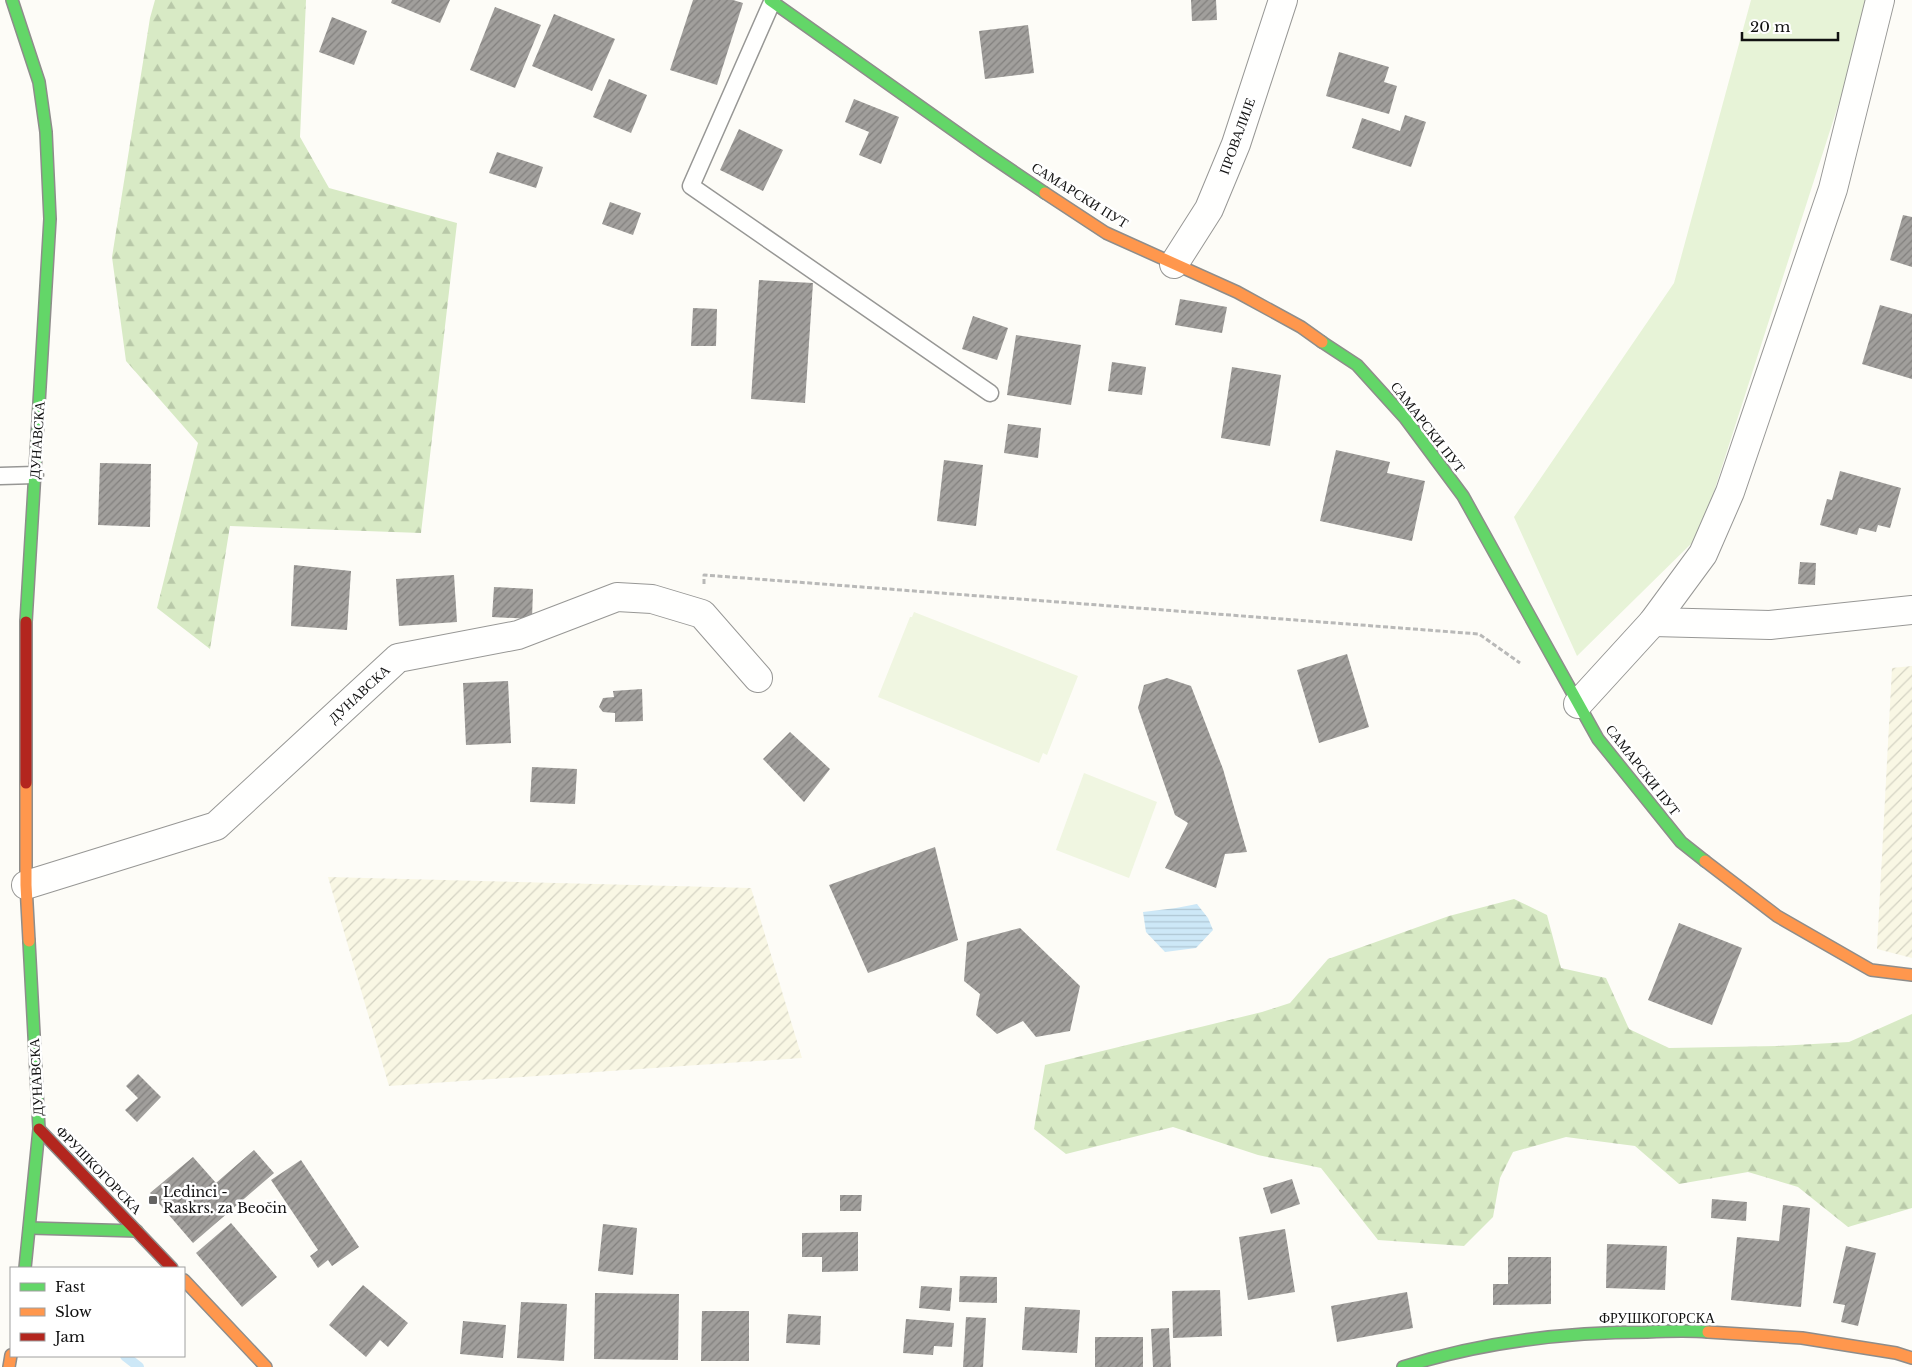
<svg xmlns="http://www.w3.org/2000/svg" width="1912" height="1367" font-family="'Libre Baskerville',serif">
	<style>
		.farmland { fill: url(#farmland-furrows) }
		.forest { fill: url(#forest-firs) }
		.garden { fill: #e7f3d7 }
		.pitch { fill: #f0f6e1 }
		.water { fill: url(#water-rules) }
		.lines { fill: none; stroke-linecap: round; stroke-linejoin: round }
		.stream { stroke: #cde8f7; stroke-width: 10 }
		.building { fill: url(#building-hatch) }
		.lane-casing { stroke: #979795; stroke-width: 19 }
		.street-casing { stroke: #979795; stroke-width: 30 }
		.fast-casing { stroke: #8e8d8b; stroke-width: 14 }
		.slow-casing { stroke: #8e8d8b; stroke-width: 14 }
		.jam-casing { stroke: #8e8d8b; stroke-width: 14 }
		.path { stroke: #b9b9b8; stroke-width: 3; stroke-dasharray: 5 2.5; stroke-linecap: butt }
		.lane { stroke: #fffffe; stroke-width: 16 }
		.street { stroke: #fffffe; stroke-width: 28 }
		.fast { stroke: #63d668; stroke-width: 11 }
		.slow { stroke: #ff974d; stroke-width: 11 }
		.jam { stroke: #b3261e; stroke-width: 11 }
		.poi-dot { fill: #646362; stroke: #fff; stroke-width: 2 }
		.labels { text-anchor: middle; stroke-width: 5; stroke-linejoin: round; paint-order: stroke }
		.street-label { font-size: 14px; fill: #111; stroke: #fff }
		.poi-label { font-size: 14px; fill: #111; stroke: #fff; text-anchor: start }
	</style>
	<defs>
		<pattern id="farmland-furrows" width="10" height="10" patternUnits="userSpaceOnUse" patternTransform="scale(1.25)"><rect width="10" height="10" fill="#f9f7e4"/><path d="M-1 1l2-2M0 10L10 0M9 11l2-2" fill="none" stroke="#d4d3c3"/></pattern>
		<pattern id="forest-firs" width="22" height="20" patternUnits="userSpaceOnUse" patternTransform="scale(1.25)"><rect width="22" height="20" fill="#d8eac5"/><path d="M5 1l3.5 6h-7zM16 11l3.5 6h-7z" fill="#b8c8a8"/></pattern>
		<pattern id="water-rules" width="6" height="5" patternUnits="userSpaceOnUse" patternTransform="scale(1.25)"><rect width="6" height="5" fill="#cde8f7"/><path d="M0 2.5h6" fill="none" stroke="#afc6d3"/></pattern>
		<pattern id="building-hatch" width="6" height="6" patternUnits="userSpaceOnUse" patternTransform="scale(1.25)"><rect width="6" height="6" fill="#a19f9c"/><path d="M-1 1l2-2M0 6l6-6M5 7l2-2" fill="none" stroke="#82807e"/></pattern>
	</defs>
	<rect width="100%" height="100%" fill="#fdfcf7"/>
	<!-- farmland -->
	<g class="farmland">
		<path d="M1912 666V958L1877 949 1892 668Z"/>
		<path d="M328 877 751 888 802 1058 389 1086Z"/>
	</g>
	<!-- forest -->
	<g class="forest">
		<path d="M155 0H306L300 137 329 188 457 223 421 533 230 526 210 649 157 608 198 443 126 361 112 257 150 18Z"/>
		<path d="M1514 899 1547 915 1561 968 1606 978 1629 1029 1669 1048 1777 1046 1849 1042 1912 1014V1208L1848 1227 1798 1187 1748 1172 1679 1184 1635 1146 1566 1137 1513 1152 1500 1178 1493 1217 1464 1246 1378 1240 1321 1168 1258 1155 1173 1127 1066 1154 1034 1129 1045 1065 1262 1012 1290 1003 1328 959 1449 916Z"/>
	</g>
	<!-- garden -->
	<path class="garden" d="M1751 0H1872L1700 535 1577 656 1514 517 1674 283Z"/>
	<!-- pitch -->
	<g class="pitch">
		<path d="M914 612 1078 676 1047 755 1043 753 1039 763 878 697 910 617H912Z"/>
		<path d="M1084 773 1157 802 1129 878 1056 850Z"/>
	</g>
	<!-- water -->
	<path class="water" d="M1197 904 1208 918 1213 930 1196 948 1165 952 1146 932 1143 912 1176 908Z"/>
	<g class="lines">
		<!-- stream -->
		<path class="stream" d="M125 1356 139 1367"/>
	</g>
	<!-- building -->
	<g class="building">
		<path d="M392 0H450L440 23 391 3Z"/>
		<path d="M693 0H733L743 3 717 85 670 70Z"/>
		<path d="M1191 0H1216L1217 20 1192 21Z"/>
		<path d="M495 7 541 25 515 88 470 70Z"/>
		<path d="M554 14 615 39 592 91 532 66Z"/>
		<path d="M332 17 367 31 354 65 319 52Z"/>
		<path d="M1028 25 1034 73 985 79 979 31Z"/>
		<path d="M1339 52 1389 67 1384 82 1397 86 1389 114 1326 96Z"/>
		<path d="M609 79 647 95 631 133 593 117Z"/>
		<path d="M854 99 899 117 881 164 859 155 869 132 845 122Z"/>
		<path d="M1405 115 1426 122 1411 167 1352 148 1362 118 1400 131Z"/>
		<path d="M739 129 783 150 763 191 720 170Z"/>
		<path d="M497 152 543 167 536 188 489 173Z"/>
		<path d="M610 202 641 213 633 235 602 224Z"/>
		<path d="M1903 215 1912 217V267L1890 260Z"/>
		<path d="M759 280 813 283 805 403 751 399Z"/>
		<path d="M1180 299 1227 307 1222 333 1175 325Z"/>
		<path d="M1880 305 1912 314V379L1862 364Z"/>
		<path d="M693 308 717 309 716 346H691Z"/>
		<path d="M973 316 1008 328 997 360 962 349Z"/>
		<path d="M1016 335 1081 345 1071 405 1007 395Z"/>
		<path d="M1112 362 1146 367 1142 395 1108 391Z"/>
		<path d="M1232 367 1281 375 1270 446 1221 438Z"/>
		<path d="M1008 424 1041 428 1038 458 1004 453Z"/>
		<path d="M1336 450 1390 462 1387 473 1425 481 1412 541 1320 521Z"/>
		<path d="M944 460 983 465 976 526 937 521Z"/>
		<path d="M100 463 151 464 150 527 98 525Z"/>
		<path d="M1840 471 1901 488 1890 528 1878 525 1876 532 1859 528 1857 535 1820 525 1827 499 1832 500Z"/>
		<path d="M1800 562 1816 563 1815 585 1798 584Z"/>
		<path d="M294 565 351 571 347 630 291 626Z"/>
		<path d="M454 575 457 622 399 626 396 579Z"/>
		<path d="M494 587 533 589 532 619 492 617Z"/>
		<path d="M1347 654 1369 727 1319 743 1297 670Z"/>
		<path d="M1167 678 1191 686 1223 769 1247 852 1225 854 1216 888 1165 868 1188 823 1175 815 1138 708 1144 685Z"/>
		<path d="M508 681 511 743 466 745 463 683Z"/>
		<path d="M642 689 643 721 615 722V713L603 712 599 707 603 698 614 697 613 691Z"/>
		<path d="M790 732 830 769 804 802 763 759Z"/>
		<path d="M532 767 577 769 575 804 530 802Z"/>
		<path d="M935 847 958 940 868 973 829 885Z"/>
		<path d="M1679 923 1742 948 1712 1025 1648 1000Z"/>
		<path d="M1020 928 1080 986 1070 1031 1036 1037 1023 1021 997 1034 976 1015 980 994 964 981 967 942Z"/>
		<path d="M138 1074 161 1097 137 1122 125 1110 138 1098 126 1086Z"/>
		<path d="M254 1150 274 1173 193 1243 150 1193 193 1157 216 1183Z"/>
		<path d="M301 1160 359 1247 332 1266 328 1260 318 1268 310 1256 318 1250 271 1180Z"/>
		<path d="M1292 1179 1300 1204 1271 1214 1263 1188Z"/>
		<path d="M840 1195H862L861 1211H840Z"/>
		<path d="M1712 1199 1747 1202 1746 1221 1711 1218Z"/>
		<path d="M1783 1205 1810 1208 1801 1307 1731 1300 1737 1237 1779 1241Z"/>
		<path d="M231 1223 277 1277 242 1307 196 1253Z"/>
		<path d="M603 1224 637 1228 633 1275 598 1271Z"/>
		<path d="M1285 1229 1295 1292 1248 1300 1239 1237Z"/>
		<path d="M858 1232V1271L822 1272V1257H802V1233Z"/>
		<path d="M1607 1244 1667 1246 1665 1290 1606 1288Z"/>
		<path d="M1846 1246 1876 1253 1858 1326 1841 1322 1845 1305 1833 1303Z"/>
		<path d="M1508 1257H1551V1304L1493 1305V1284H1508Z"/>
		<path d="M960 1276 997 1277V1303L959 1302Z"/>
		<path d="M363 1285 408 1323 388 1347 380 1340 366 1357 329 1325Z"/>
		<path d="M921 1286 952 1288 950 1311 919 1308Z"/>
		<path d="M1220 1290 1222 1336 1173 1338 1172 1291Z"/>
		<path d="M1407 1292 1413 1328 1337 1342 1331 1306Z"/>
		<path d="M595 1293 679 1294 678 1360 594 1359Z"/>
		<path d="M521 1302 567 1304 564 1361 517 1358Z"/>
		<path d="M1025 1307 1080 1310 1077 1353 1022 1350Z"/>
		<path d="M702 1311H749V1361H701Z"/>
		<path d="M788 1314 821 1316 820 1345 786 1343Z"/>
		<path d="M966 1317 986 1318 983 1367H963Z"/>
		<path d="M906 1319 954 1323 952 1347 934 1346 933 1355 903 1353Z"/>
		<path d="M463 1321 506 1325 503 1358 460 1354Z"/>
		<path d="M1169 1328 1171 1367H1153L1151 1329Z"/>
		<rect x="1095" y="1337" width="48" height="30"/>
	</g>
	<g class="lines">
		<!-- lane casing -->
		<g class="lane-casing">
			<g id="lane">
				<path d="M772 2 691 186 990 393"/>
				<path d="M0 476 35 475"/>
			</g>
		</g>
		<!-- street casing -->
		<g class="street-casing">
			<g id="street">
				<path d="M1174 264 1209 209 1236 144 1283 0"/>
				<path d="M1653 622 1770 625 1912 610"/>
				<path d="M1578 704 1653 622 1703 554 1730 492 1833 189 1880 0"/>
				<path d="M26 885 216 826 398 658 518 635 617 597 652 599 702 614 758 678"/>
			</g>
		</g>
		<!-- fast casing -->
		<g class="fast-casing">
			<g id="fast">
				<path d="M12 0 39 82 46 132 50 219 26 622"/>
				<path d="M770 0 983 151 1045 193"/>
				<path d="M1322 342 1357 365 1405 418 1463 496 1598 739 1681 842 1705 861"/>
				<path d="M30 1228 137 1231"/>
				<path d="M25 1268 39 1129 29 941"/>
				<path d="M1403 1367C1482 1342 1564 1332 1647 1332 1667 1331 1687 1330 1708 1332"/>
			</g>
		</g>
		<!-- slow casing -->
		<g class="slow-casing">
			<g id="slow">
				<path d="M1045 193 1106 233 1237 292 1301 327 1322 342"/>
				<path d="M26 783V885L29 941"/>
				<path d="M1705 861 1777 916 1871 970 1912 975"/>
				<path d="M184 1280 266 1367"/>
				<path d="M1708 1332 1802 1338 1896 1353 1912 1358"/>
				<path d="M9 1367 11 1355"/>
			</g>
		</g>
		<!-- jam casing -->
		<g class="jam-casing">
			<g id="jam">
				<path d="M26 622V783"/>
				<path d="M39 1129 172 1268"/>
			</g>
		</g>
		<!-- path -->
		<path class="path" d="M704 584V575L1479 634 1520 663"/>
		<!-- lane -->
		<use href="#lane" class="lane"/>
		<!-- street -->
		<use href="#street" class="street"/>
		<!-- fast -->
		<use href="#fast" class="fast"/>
		<!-- slow -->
		<use href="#slow" class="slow"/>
		<!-- jam -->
		<use href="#jam" class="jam"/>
	</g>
	<!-- markers -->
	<rect class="poi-dot" x="148" y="1195" width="10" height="10" rx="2.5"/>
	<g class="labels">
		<!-- street labels -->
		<g class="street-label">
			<text transform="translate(1237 136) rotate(-70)" y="5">ПРОВАЛИЈЕ</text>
			<text transform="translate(1080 195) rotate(32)" y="5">САМАРСКИ ПУТ</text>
			<text transform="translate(1428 427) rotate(52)" y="5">САМАРСКИ ПУТ</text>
			<text transform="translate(37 440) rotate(-86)" y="5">ДУНАВСКА</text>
			<text transform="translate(359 694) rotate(-43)" y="5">ДУНАВСКА</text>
			<text transform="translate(1643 770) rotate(52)" y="5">САМАРСКИ ПУТ</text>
			<text transform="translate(36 1077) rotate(-93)" y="5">ДУНАВСКА</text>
			<text transform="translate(99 1170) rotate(46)" y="5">ФРУШКОГОРСКА</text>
			<text x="1657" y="1323">ФРУШКОГОРСКА</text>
		</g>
		<!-- poi labels -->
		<g class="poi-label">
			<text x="163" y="1197">Ledinci -<tspan x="163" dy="16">Raskrs. za Beočin</tspan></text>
		</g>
	</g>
	<!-- legend -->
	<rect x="10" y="1267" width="175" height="90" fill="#ffffff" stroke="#a0a0a0"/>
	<rect x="20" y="1283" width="25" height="8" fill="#63d668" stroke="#a0a0a0"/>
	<text x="55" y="1292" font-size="15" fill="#111111">Fast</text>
	<rect x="20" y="1308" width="25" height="8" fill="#ff974d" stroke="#a0a0a0"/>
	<text x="55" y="1317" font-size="15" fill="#111111">Slow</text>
	<rect x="20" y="1333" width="25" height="8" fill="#b3261e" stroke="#a0a0a0"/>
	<text x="55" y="1342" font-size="15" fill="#111111">Jam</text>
	<!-- scale -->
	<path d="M1742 32v8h96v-8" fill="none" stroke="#111111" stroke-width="2.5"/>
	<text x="1750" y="32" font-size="15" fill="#111111" stroke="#ffffff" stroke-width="4" paint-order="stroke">20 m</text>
</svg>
